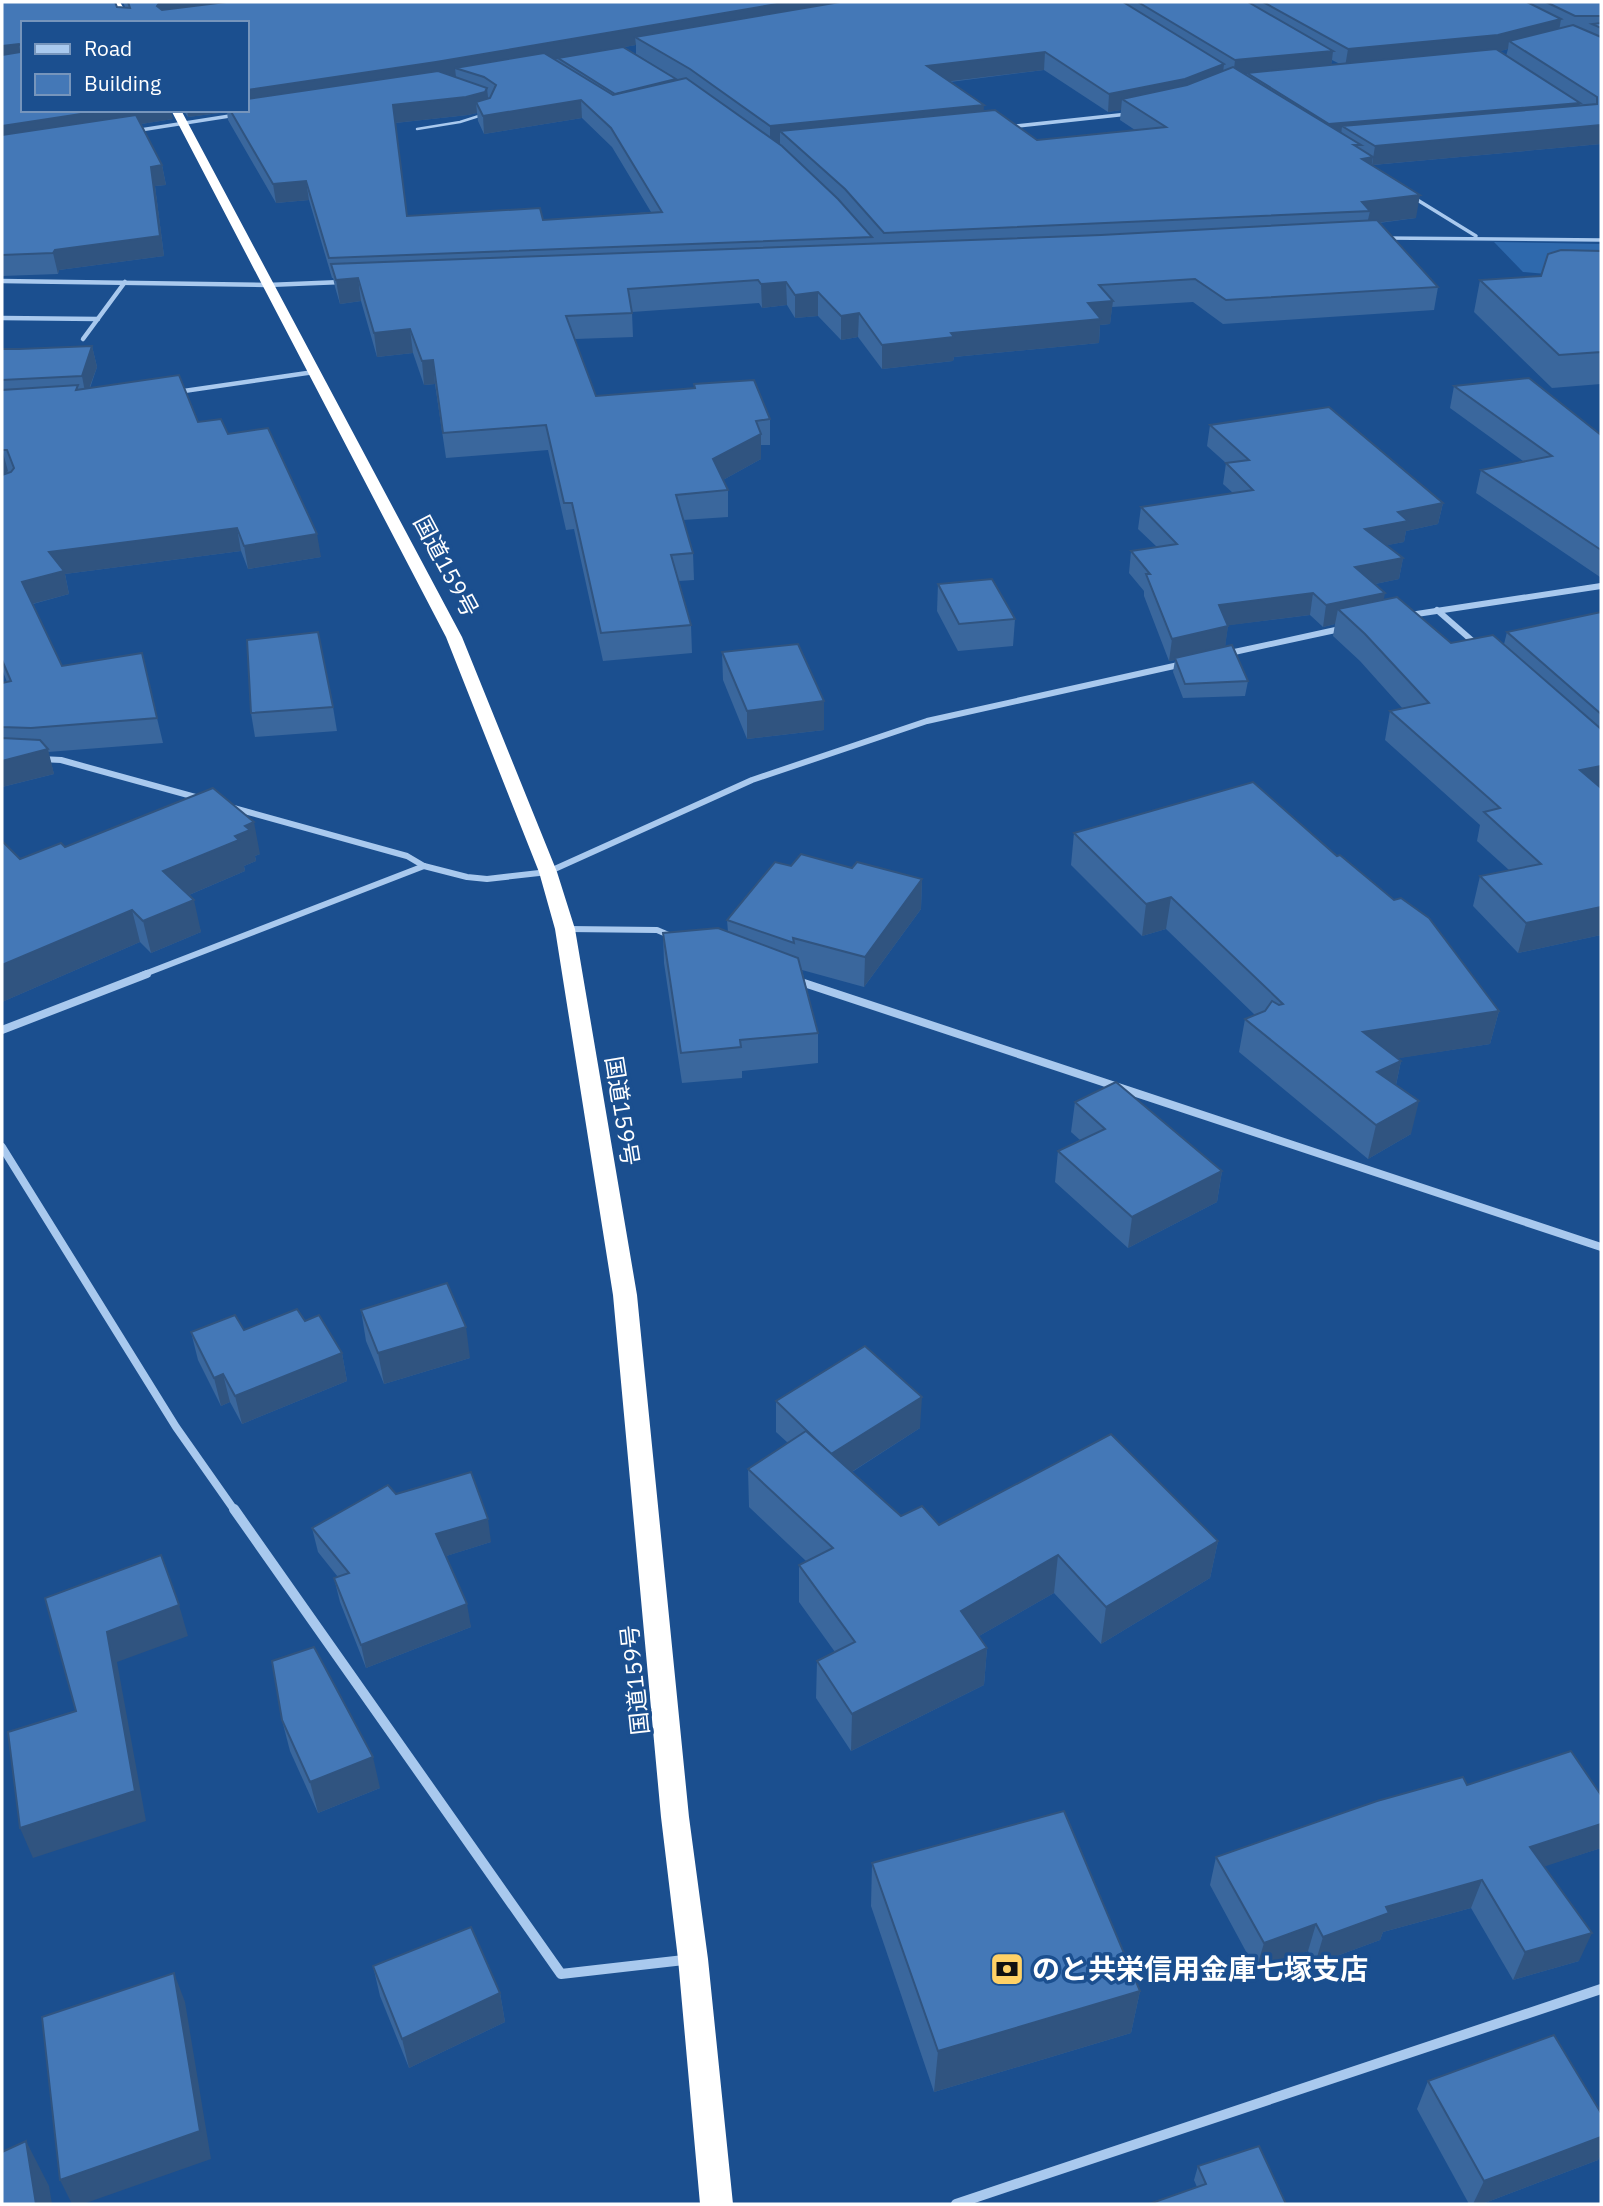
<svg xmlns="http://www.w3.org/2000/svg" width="1603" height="2206" font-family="'IBM Plex Sans','Noto Sans JP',sans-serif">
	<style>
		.green { fill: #2e69ad }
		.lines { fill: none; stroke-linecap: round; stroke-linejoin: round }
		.lane { stroke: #a9c9ee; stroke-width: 2.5 }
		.street-far4 { stroke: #a9c9ee; stroke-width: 3.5 }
		.street-far3 { stroke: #a9c9ee; stroke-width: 4.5 }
		.street-far2 { stroke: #a9c9ee; stroke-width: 6 }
		.street-far1 { stroke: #a9c9ee; stroke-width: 8 }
		.street { stroke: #a9c9ee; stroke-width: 10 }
		.highway { fill: #fff; fill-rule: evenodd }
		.wall { fill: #3a679d; fill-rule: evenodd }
		.shaded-wall { fill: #305480 }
		.building { fill: #4478b7; stroke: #305480; stroke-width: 2 }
		.labels { text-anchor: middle; stroke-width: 7; stroke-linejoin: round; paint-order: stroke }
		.street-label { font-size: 23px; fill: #fff; stroke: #1b4f8f }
		.near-poi-label { font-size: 28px; font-weight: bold; fill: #fff; stroke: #1b4f8f; text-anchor: start }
	</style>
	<rect width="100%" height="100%" fill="#1b4f8f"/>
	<!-- green -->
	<path class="green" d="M1494 242 1601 244V279L1523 272Z"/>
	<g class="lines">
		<!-- lane -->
		<path class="lane" d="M417 129 460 122 482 115"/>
		<!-- street-far4 -->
		<g class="street-far4">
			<path d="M1008 127 1128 114"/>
			<path d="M134 131 236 115"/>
			<path d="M1411 196 1476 236"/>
			<path d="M1385 238 1601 240"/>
		</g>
		<!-- street-far3 -->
		<g class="street-far3">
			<path d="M2 281 268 285 342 282"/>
			<path d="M2 318 98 319"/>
			<path d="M83 339 125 282"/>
			<path d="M177 392 314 372"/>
		</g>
		<!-- street-far2 -->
		<g class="street-far2">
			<path d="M1437 610 1476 644"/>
			<path d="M1410 615 1601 586"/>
			<path d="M1225 654 1340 629"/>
			<path d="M41 759 61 760 199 798"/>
			<path d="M230 807 407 856 424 866 467 877 487 879 548 872 752 780 927 721 1183 664"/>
			<path d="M569 929 657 930 671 936"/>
			<path d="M142 975 424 866"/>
		</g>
		<!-- street-far1 -->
		<g class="street-far1">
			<path d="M798 981 1601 1247"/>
			<path d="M2 1030 147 974"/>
			<path d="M2 1147 176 1427 235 1511"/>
		</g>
		<!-- street -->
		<g class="street">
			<path d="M234 1509 561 1974 684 1960"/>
			<path d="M956 2204 1601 1989"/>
		</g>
		<!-- highway -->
		<g class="highway">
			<path d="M112 2H120L132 23H123Z"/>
			<path d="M171 110H181L462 637 557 872 575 929 637 1295 689 1817 708 1959 733 2204H700L678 1959 661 1817 613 1295 555 929 539 872 446 637Z"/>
		</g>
	</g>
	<!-- wall -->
	<g class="wall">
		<path d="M2 2 125 7 123 2H1601V144L1373 165 1416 218 1379 223 1438 287 1434 310 1223 324 1193 302 1112 307 1110 324 1100 325 1099 343 954 357 953 361 882 369 858 337 841 340 818 316 795 318 787 305 762 308 759 303 632 312 633 337 575 339 596 396 694 388V384L770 419V445H761V459L723 480 728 490V517L683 520 693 553 694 580 679 581 691 625 692 653 603 661 574 529 566 530 548 450 446 458 435 384 424 385 413 353 377 357 361 301 340 304 335 287 333 278H332L309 200 276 203 228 120 227 112 188 117 183 110H247L23 23 173 119 141 124 162 165 166 185 155 186 164 256 59 270 58 274 2 276ZM636 45V54L678 80 676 81V79L624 47ZM1508 49 1506 56 1500 51ZM1332 60 1340 64 1331 65ZM1044 70 1108 112 1121 110 1120 120 1135 130 1037 140 983 112 950 82ZM477 113 478 121 484 134 582 118 612 147 651 212 543 220 407 216 395 123 468 115Z"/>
		<path d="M1601 251V384L1552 388 1474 312 1480 280 1541 276Z"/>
		<path d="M92 346 97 367 90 388 198 422 228 434 321 557 248 569 241 551 65 574 69 594 33 604 62 666 157 718 163 743 48 752 54 774 2 787V683L7 682 2 669V349H19Z"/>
		<path d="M1454 386 1601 435V577H1600L1476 493 1481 470 1523 461 1450 408Z"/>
		<path d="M1210 425 1443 503 1438 524 1406 531 1404 542 1387 545 1403 558 1399 579 1375 584 1384 600 1451 643 1504 644 1507 632 1601 612V935L1518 953 1473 906 1480 876 1509 870 1477 841 1480 825 1385 740 1390 711 1403 709 1360 661 1333 636 1335 624 1323 627 1310 615 1228 625 1225 646 1248 681 1245 696 1183 698 1173 672 1175 660 1169 661 1144 596V591L1129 573 1131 551 1157 547 1138 529 1141 507 1233 493 1223 484 1226 463 1207 446Z"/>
		<path d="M938 584 1015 619 1013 646 958 651 937 611Z"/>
		<path d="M722 652 824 730 747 739 723 680Z"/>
		<path d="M333 707 337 731 255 737 251 713Z"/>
		<path d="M1074 833 1499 1011 1490 1044 1398 1058 1401 1061 1396 1085 1411 1134 1368 1159 1239 1052 1245 1019 1255 1015 1166 929 1142 936 1071 865Z"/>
		<path d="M2 841 20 859 65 847 260 854 255 856 256 861 244 866 245 871 189 895 201 932 151 953 140 942 2 1002Z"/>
		<path d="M791 866 852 868 922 879 921 909 864 987 802 970 818 1033V1063L742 1071V1078L682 1083 664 963 663 933 728 932 727 920Z"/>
		<path d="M1075 1102 1222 1171 1217 1202 1128 1248 1055 1182 1058 1151 1080 1140 1071 1132Z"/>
		<path d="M361 1310 470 1358 384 1384 366 1341Z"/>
		<path d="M305 1321 342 1353 347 1381 242 1424 230 1402 221 1406 198 1360 191 1332 244 1330Z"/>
		<path d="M776 1401 920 1428 852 1472 901 1516 939 1525 1218 1541 1210 1578 1101 1644 1054 1593 979 1636 987 1648 984 1685 851 1751 816 1698 817 1661 835 1652 799 1602V1565L806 1561 749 1507 748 1469 788 1443 776 1432Z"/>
		<path d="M396 1494 491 1542 446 1556 471 1627 366 1668 340 1602 334 1578 338 1577 318 1552 312 1528Z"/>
		<path d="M282 1720 380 1788 318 1813 290 1751Z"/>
		<path d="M1467 1785 1601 1848 1544 1866 1579 1961 1513 1980 1471 1908 1383 1932 1380 1940 1315 1964 1308 1951 1256 1970 1210 1885 1216 1857Z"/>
		<path d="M872 1863 1140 1991 1131 2033 934 2092 871 1906Z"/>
		<path d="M373 1966 500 1993 505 2022 409 2068 380 1996Z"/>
		<path d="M1428 2081 1601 2113V2154L1598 2160 1482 2204H1469L1417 2109Z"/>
		<path d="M1198 2166 1286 2204 1197 2187 1194 2180Z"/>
	</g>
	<!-- shaded-wall -->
	<g class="shaded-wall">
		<path d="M160 2H292L163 19 157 6Z"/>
		<path d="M789 2H888L635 37 636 45 559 59 558 58V59L474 74 455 68 456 77 247 109V90Z"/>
		<path d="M1561 19 1558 37 1509 41 1508 49 1494 53 1345 67 1348 49Z"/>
		<path d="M19 44 22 62 2 65V46Z"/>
		<path d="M1333 51 1331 69 1247 73 1246 77 1233 78 1235 60Z"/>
		<path d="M1045 52 1044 70 927 84V66Z"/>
		<path d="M1224 64 1222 82 1122 99 1121 110 1108 112 1109 94Z"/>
		<path d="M487 88 489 106 476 102 477 113 468 115 395 123 393 105Z"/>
		<path d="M581 100 582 118 484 134 483 116Z"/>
		<path d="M1580 103 1577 116 1342 126 1341 136 1327 137 1329 124Z"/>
		<path d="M984 105 983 124 780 131V144L770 145V126Z"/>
		<path d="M107 110H171L173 119 2 146V126Z"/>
		<path d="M187 110H226L227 112 188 117Z"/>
		<path d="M1601 125V144L1372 165 1375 146Z"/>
		<path d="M1373 157 1369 179 1362 159Z"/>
		<path d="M162 165 166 185 155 186 164 256 59 270 58 274 53 253 55 250 151 167Z"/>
		<path d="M306 181 309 200 276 203 273 184Z"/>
		<path d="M1420 195 1416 218 1367 224 1370 211 1362 202Z"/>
		<path d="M358 278 361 301 340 304 336 280Z"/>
		<path d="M786 282 787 305 762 308 761 284Z"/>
		<path d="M818 292V316L795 318V295Z"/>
		<path d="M1113 301 1110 324 1100 325 1099 343 954 357 953 361 882 369V345L951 333 1088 303Z"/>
		<path d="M859 313 858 337 841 340V316Z"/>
		<path d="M410 329 413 353 377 357 374 333Z"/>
		<path d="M92 346 97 367 86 397 82 376Z"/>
		<path d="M433 360 435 384 424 385 422 361Z"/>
		<path d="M761 434V459L714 485 713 459Z"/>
		<path d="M2 449 8 471 5 474 2 491Z"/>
		<path d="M1443 503 1438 524 1406 531 1404 542 1362 550 1365 529 1398 512Z"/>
		<path d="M237 528 241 551 65 574 69 594 28 605 22 582 49 552Z"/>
		<path d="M317 534 321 557 248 569 244 546Z"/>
		<path d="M1403 558 1399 579 1351 589 1355 567Z"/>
		<path d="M1313 593 1310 615 1216 627 1219 605Z"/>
		<path d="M1385 593 1381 615 1338 609 1335 624 1323 627 1326 605Z"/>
		<path d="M1228 626 1225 648 1175 658V660L1169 661 1172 639Z"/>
		<path d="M824 701V730L747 739V711Z"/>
		<path d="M48 749 54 774 2 787V761Z"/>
		<path d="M1601 766V793L1580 770Z"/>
		<path d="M254 822 260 854 255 856 256 861 244 866 245 871 170 903 163 871Z"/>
		<path d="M922 879 921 909 864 987 865 957Z"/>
		<path d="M1171 897 1166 929 1142 936 1146 904Z"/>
		<path d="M194 900 201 932 151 953 143 921Z"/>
		<path d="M1601 907V935L1518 953 1526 923Z"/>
		<path d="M132 910 140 942 2 1002V965Z"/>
		<path d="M1499 1011 1490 1044 1356 1065 1363 1032Z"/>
		<path d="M1401 1061 1394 1094 1377 1072Z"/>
		<path d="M1419 1101 1411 1134 1368 1159 1376 1125Z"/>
		<path d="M1222 1171 1217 1202 1128 1248 1132 1217Z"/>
		<path d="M466 1327 470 1358 384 1384 378 1353Z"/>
		<path d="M342 1353 347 1381 242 1424 235 1396Z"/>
		<path d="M223 1374 230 1402 221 1406 214 1378Z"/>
		<path d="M922 1397 920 1428 831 1485V1454Z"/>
		<path d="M488 1519 491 1542 440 1558 436 1534Z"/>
		<path d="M1218 1541 1210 1578 1101 1644 1106 1607Z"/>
		<path d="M1058 1555 1054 1593 958 1648 961 1611Z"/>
		<path d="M467 1604 471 1627 366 1668 361 1645Z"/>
		<path d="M179 1605 188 1636 117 1662 146 1821 33 1858 20 1828 135 1791 107 1632Z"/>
		<path d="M987 1648 984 1685 851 1751 852 1714Z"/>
		<path d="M373 1757 380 1788 318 1813 310 1782Z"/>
		<path d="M1601 1824V1848L1519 1875 1530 1847Z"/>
		<path d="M1482 1880 1471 1908 1383 1932 1380 1940 1315 1964 1323 1937 1386 1907Z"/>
		<path d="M1316 1924 1308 1951 1256 1970 1264 1943Z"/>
		<path d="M1592 1933 1579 1961 1513 1980 1525 1952Z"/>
		<path d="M174 1973 185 2002 211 2159 83 2204H72L60 2180Z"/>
		<path d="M1140 1991 1131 2033 934 2092 938 2051Z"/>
		<path d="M500 1993 505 2022 409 2068 402 2039Z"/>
		<path d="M1601 2137V2154L1598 2160 1482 2204H1473L1484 2181Z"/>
		<path d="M26 2141 49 2186 52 2204H36Z"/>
	</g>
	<!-- building -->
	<g class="building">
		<path d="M2 2H115L117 7 130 8 128 2H160L157 6 162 10 226 2H789L436 62 247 90V23H23V48L19 44 2 46Z"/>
		<path d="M840 2H1123L1224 64 1185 79 1109 94 1045 52 927 66 984 105 770 126 690 69 635 37Z"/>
		<path d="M1138 2H1248L1333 51 1235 60Z"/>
		<path d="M1263 2H1527L1561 19 1498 35 1348 49Z"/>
		<path d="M1546 2H1601V16H1575Z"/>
		<path d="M1601 23V28L1592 24Z"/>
		<path d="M1573 25 1601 37V125L1375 146 1342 126 1597 104V97L1509 41Z"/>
		<path d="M623 47 676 79 615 94 558 58Z"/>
		<path d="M23 49V110H107L2 126V55L20 52Z"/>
		<path d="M1496 49 1580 103 1329 124 1247 73Z"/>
		<path d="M544 53 613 95 686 78 782 146 838 199 872 237 329 258 306 181 273 184 230 110H247V99L438 71 487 88 485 92 466 97 393 105 407 216 540 208 543 220 662 212 611 128 581 100 483 116 476 102 490 98 496 85 484 77 455 68Z"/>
		<path d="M1233 67 1361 145H1354L1373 157 1362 159 1420 195 1362 202 1370 211 884 233 845 189 780 131 995 110 1037 140 1166 127 1122 99 1187 85Z"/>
		<path d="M136 115 162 165 151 167 160 236 55 250 53 253 2 255V135Z"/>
		<path d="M1377 220 1438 287 1226 300 1195 279 1099 285 1113 301 1088 303 1101 319 951 333 954 337 882 345 859 313 841 316 818 292 795 295 786 282 761 284 758 280 628 289 632 313 566 316 596 396 695 388 694 384 754 380 770 419 756 421 761 434 713 459 728 490 676 495 693 553 671 555 691 625 601 633 572 503H564L546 425 443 433 433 360 422 361 410 329 374 333 358 278 336 280 331 264 1101 235Z"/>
		<path d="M1561 250 1601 251V352L1559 355 1480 280 1541 276 1548 254Z"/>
		<path d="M92 346 82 376 2 380V349H19Z"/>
		<path d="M179 375 198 422 221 419 228 434 268 428 317 534 244 546 237 528 49 552 64 571 22 582 62 666 142 653 157 718 31 728 2 727V683L11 681 2 660V475L11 472 14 468 7 450H2V390L78 385 76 390Z"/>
		<path d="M1529 378 1601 435V550L1481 470 1552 456 1454 386Z"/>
		<path d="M1329 407 1443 503 1398 512 1408 521 1365 529 1403 558 1355 567 1385 593 1326 605 1313 593 1219 605 1228 626 1172 639 1146 574H1150L1131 551 1177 544 1141 507 1253 490 1226 463 1249 460 1210 425Z"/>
		<path d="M992 579 1015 619 959 624 938 584Z"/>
		<path d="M1397 597 1451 643 1493 635 1601 729V766L1580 770 1601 788V907L1526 923 1480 876 1541 864 1484 812 1500 808 1390 711 1429 703 1365 634 1338 609Z"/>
		<path d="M1601 612V714L1507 632Z"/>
		<path d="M318 632 333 707 251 713 247 640Z"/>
		<path d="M798 644 824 701 747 711 722 652Z"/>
		<path d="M1232 645 1248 681 1185 684 1175 658Z"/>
		<path d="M2 738 40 740 48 749 2 761Z"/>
		<path d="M1253 782 1337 856 1340 855 1394 900 1401 898 1429 918 1499 1011 1363 1032 1401 1061 1377 1072 1419 1101 1376 1125 1245 1019 1265 1011 1272 1001 1279 1005 1283 1004 1171 897 1146 904 1074 833Z"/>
		<path d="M213 788 254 822 245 826 250 830 235 836 239 840 163 871 194 900 143 921 132 910 2 965V841L20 859 61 843 65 847Z"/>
		<path d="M801 854 852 868 857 862 922 879 865 957 793 938 794 943 727 920 775 862 791 866Z"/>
		<path d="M718 928 798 958 818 1033 740 1040 741 1047 681 1053 663 933Z"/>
		<path d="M1116 1082 1222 1171 1132 1217 1058 1151 1105 1129 1075 1102Z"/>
		<path d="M447 1283 466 1327 378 1353 361 1310Z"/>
		<path d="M297 1309 305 1321 319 1315 342 1353 235 1396 223 1374 214 1378 191 1332 235 1315 244 1330Z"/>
		<path d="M865 1346 922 1397 831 1454 776 1401Z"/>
		<path d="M806 1431 901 1516 922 1506 939 1525 1111 1434 1218 1541 1106 1607 1058 1555 961 1611 987 1648 852 1714 817 1661 855 1642 799 1565 833 1548 748 1469Z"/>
		<path d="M471 1472 488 1519 436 1534 467 1604 361 1645 334 1578 349 1573 312 1528 388 1485 396 1494Z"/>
		<path d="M161 1555 179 1605 107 1632 135 1791 20 1828 8 1732 76 1711 45 1598Z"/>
		<path d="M314 1647 373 1757 310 1782 282 1720 272 1661Z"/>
		<path d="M1571 1751 1601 1795V1824L1530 1847 1592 1933 1525 1952 1482 1880 1386 1907 1389 1913 1323 1937 1316 1924 1264 1943 1216 1857 1377 1801 1463 1777 1467 1785Z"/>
		<path d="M1064 1811 1140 1991 938 2051 872 1863Z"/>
		<path d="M471 1927 500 1993 402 2039 373 1966Z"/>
		<path d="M174 1973 200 2131 60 2180 42 2017Z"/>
		<path d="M1554 2035 1601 2113V2137L1484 2181 1428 2081Z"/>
		<path d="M26 2141 36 2204H2V2152Z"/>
		<path d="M1259 2146 1286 2204H1149L1206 2184 1198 2166Z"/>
	</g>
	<!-- icons -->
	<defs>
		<g id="bank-square" transform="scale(1.75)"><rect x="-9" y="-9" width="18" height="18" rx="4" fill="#ffd166" stroke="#1b4f8f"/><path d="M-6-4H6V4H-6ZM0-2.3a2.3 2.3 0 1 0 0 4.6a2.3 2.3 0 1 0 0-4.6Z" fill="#111"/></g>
	</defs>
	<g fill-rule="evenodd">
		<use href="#bank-square" x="1007" y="1969"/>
	</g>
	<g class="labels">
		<!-- street labels -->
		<g class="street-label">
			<text transform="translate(446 566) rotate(62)" y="8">国道159号</text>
			<text transform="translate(622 1111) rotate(81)" y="8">国道159号</text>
			<text transform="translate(635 1680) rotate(-96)" y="8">国道159号</text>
		</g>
		<!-- near-poi labels -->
		<g class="near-poi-label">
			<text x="1032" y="1979">のと共栄信用金庫七塚支店</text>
		</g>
	</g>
	<!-- border -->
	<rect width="1603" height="2206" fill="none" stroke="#ffffff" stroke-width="7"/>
	<!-- legend -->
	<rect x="21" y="21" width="228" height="91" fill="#1b4f8f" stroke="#7695bc" stroke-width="2"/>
	<rect x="35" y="44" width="35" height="10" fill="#a9c9ee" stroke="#7695bc" stroke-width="2"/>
	<text x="84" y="56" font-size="21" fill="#ffffff">Road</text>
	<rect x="35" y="74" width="35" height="21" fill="#4478b7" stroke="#7695bc" stroke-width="2"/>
	<text x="84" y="91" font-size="21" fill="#ffffff">Building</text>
</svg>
